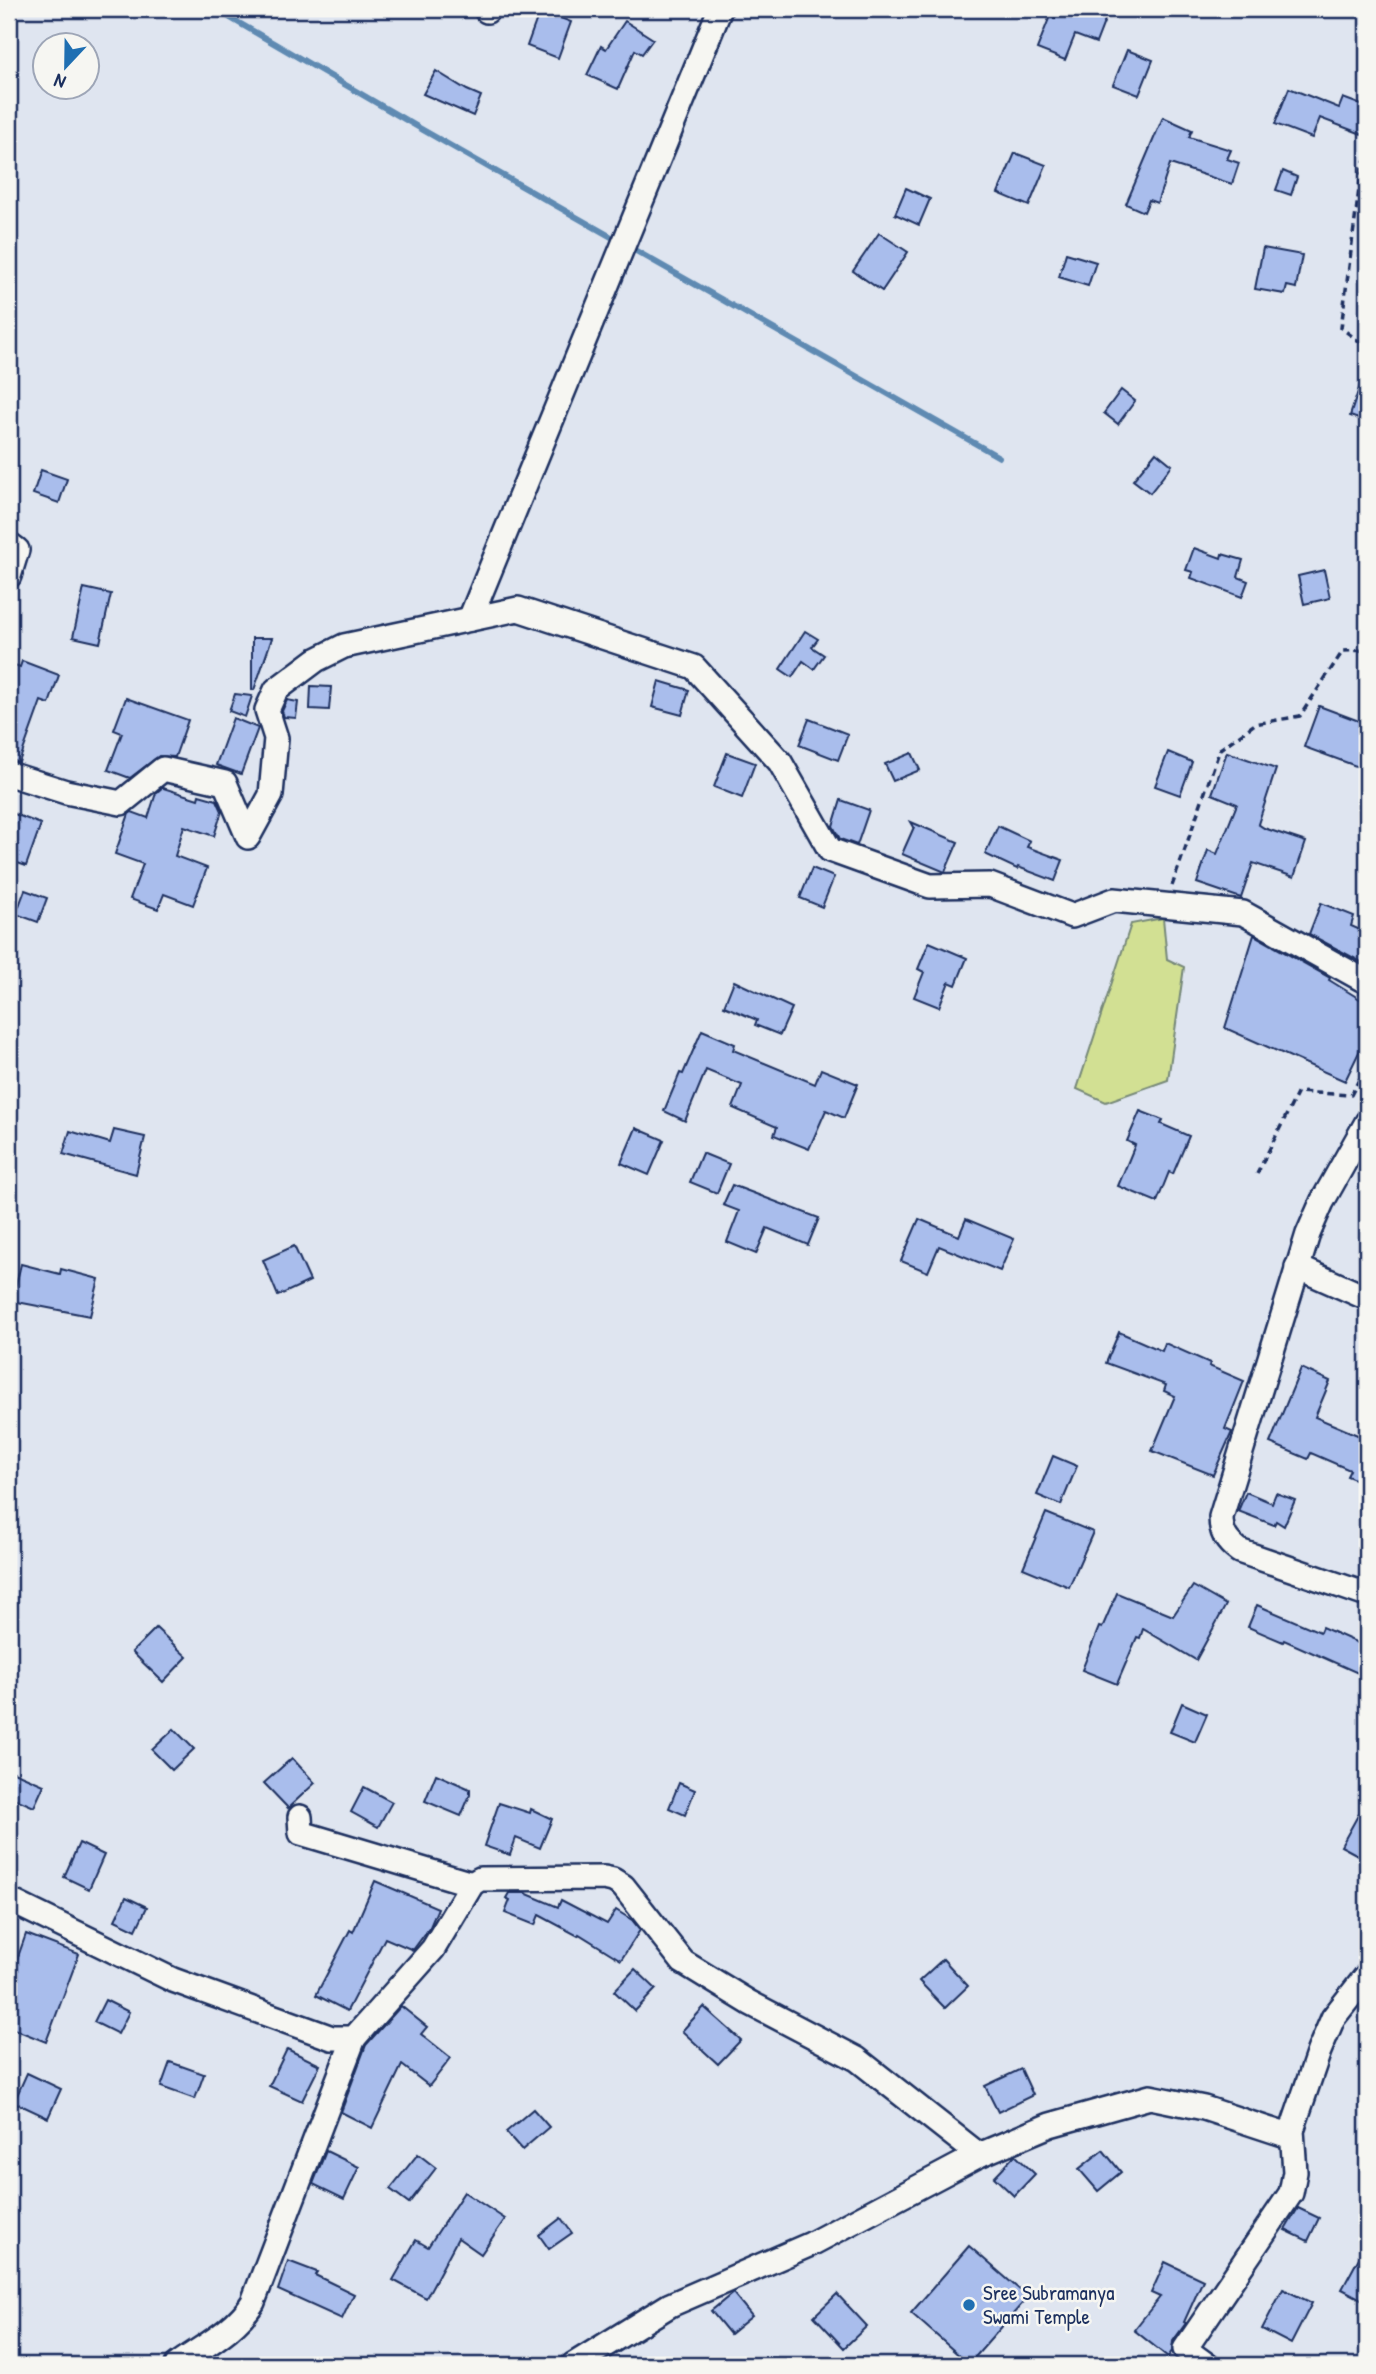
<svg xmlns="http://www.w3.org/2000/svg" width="1376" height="2374" font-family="'Patrick Hand',sans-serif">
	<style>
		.green { fill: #d2e093; stroke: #768878; stroke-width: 2 }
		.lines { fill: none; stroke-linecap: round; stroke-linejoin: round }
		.stream { stroke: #5e8ab2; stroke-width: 6 }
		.building { fill: #a9bdec; stroke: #1b2f5e; stroke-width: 2 }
		.minor-casing { stroke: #1b2f5e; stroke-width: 28 }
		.path { stroke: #1b2f5e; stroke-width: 3.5; stroke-dasharray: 7 5; stroke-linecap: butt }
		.minor { stroke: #f6f6f2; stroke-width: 23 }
		.poi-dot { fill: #1f6fb2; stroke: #f6f6f2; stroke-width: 2.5 }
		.labels { text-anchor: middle; stroke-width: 5; stroke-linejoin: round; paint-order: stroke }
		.poi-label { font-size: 21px; fill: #1b2f5e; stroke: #f6f6f2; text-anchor: start }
	</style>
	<rect width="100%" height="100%" fill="#dfe5f0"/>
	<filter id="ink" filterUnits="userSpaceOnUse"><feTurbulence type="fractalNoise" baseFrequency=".0143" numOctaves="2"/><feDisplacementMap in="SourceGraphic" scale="14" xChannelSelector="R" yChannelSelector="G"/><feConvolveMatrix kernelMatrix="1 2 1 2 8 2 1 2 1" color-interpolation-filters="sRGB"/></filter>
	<g filter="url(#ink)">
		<!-- green -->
		<path class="green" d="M1163 918 1167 959 1184 967 1168 1080 1106 1102 1077 1089 1131 924Z"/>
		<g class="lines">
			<!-- stream -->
			<path class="stream" d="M215 9 423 130 999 457"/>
		</g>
		<!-- building -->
		<g class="building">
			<path d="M1058 9H1083L1106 17 1096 43 1075 35 1065 60 1037 49 1050 16 1055 18Z"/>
			<path d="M540 10 571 22 558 58 527 46Z"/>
			<path d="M625 21 653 39 642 54 635 50 618 89 587 75 601 46 606 49Z"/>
			<path d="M1127 50 1153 60 1139 95 1113 85Z"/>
			<path d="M436 71 467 90 481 96 473 116 423 94Z"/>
			<path d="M1289 88 1339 108 1343 98 1367 107V136L1320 118 1312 138 1275 124Z"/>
			<path d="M1163 117 1192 130 1189 137 1231 150 1227 159 1239 163 1232 184 1170 164 1157 203 1149 200 1144 212 1126 204Z"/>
			<path d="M1015 153 1046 165 1029 206 998 193Z"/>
			<path d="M1283 171 1297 177 1291 195 1276 190Z"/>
			<path d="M906 188 930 199 919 225 895 214Z"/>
			<path d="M879 233 908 252 882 291 853 271Z"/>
			<path d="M1263 248 1302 255 1296 288 1287 286 1285 294 1255 289Z"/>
			<path d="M1066 253 1096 262 1088 286 1059 277Z"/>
			<path d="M1364 373H1367V422L1350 416Z"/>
			<path d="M1121 390 1135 401 1118 424 1104 413Z"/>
			<path d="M1156 452 1172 465 1150 493 1133 480Z"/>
			<path d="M41 470 67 479 59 503 33 494Z"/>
			<path d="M1194 548 1221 558 1222 554 1243 560 1238 577 1248 581 1242 597 1191 578 1193 572 1186 570Z"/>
			<path d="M1324 570 1330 598 1304 604 1298 576Z"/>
			<path d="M84 588 111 594 100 643 73 637Z"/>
			<path d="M805 631 818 639 812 647 824 655 814 669 803 661 792 677 780 669Z"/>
			<path d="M252 638H272L254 690H252Z"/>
			<path d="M22 661 59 675 49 704 41 701 19 762 9 760V663L20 667Z"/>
			<path d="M659 681 689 690 682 715 652 707Z"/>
			<path d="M311 686 331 687 329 710 310 709Z"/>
			<path d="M235 694 252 696 245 717 229 711Z"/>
			<path d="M126 698 188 720 175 757 159 756 130 778 108 770 122 733 114 730Z"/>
			<path d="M287 700 298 702 296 718 284 717 282 711Z"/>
			<path d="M1319 706 1367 724V733L1363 748 1367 749V770L1304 747Z"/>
			<path d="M233 718 258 728 241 774 216 765Z"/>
			<path d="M809 719 848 734 838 760 799 745Z"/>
			<path d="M1168 752 1192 762 1180 795 1155 786Z"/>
			<path d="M1227 752 1276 769 1258 824 1264 828 1306 842 1294 877 1253 863 1241 898 1197 883 1208 850 1217 854 1237 804 1212 794Z"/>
			<path d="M727 753 755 763 742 798 714 787Z"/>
			<path d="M912 753 920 770 893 781 885 764Z"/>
			<path d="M164 786 163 788 198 799 199 795 217 800 222 811 214 836 184 826 175 856 207 868 193 905 164 894 158 909 130 899 143 864 115 854 129 814 132 812 148 818 156 793Z"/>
			<path d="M841 800 869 810 857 845 840 839 833 826Z"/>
			<path d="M9 812 41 824 26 866 9 860Z"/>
			<path d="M911 822 958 842 945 872 902 854 914 827Z"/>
			<path d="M998 826 1030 841 1027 847 1063 860 1055 881 1018 867 1017 869 985 854Z"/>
			<path d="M812 868 834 877 822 907 800 898Z"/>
			<path d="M25 890 47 898 38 922 16 914Z"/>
			<path d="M1321 903 1354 916 1351 926 1367 933V965L1309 934Z"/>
			<path d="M1254 935 1330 978 1329 980 1363 1001V1044L1345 1081 1225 1028Z"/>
			<path d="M929 942 967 958 956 985 949 982 939 1007 914 997 924 972 918 969Z"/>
			<path d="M734 981 792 1008 780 1035 755 1025 757 1020 724 1006Z"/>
			<path d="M702 1030 735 1044 733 1050 815 1084 821 1069 858 1084 844 1118 826 1110 809 1149 774 1135 777 1127 733 1108 742 1085 706 1070 685 1121 664 1111 680 1073 683 1074Z"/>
			<path d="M1140 1111 1163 1120 1161 1124 1189 1136 1173 1174 1169 1172 1157 1202 1118 1186 1135 1145 1127 1141Z"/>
			<path d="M636 1128 664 1140 649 1175 621 1163Z"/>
			<path d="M114 1130 145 1137 136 1174 63 1154 70 1131 110 1143Z"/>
			<path d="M702 1153 729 1164 717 1193 690 1182Z"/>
			<path d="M732 1185 819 1218 808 1245 767 1228 756 1254 727 1242 739 1211 723 1205Z"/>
			<path d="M919 1219 959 1236 966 1219 1014 1239 1000 1271 939 1246 928 1272 901 1261Z"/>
			<path d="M294 1246 310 1281 278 1296 263 1260Z"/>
			<path d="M21 1264 60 1274 61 1269 99 1279 90 1316 12 1301Z"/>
			<path d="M1119 1332 1162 1351 1165 1343 1210 1363 1209 1366 1244 1381 1225 1429 1232 1432 1213 1475 1152 1451 1175 1396 1164 1391 1166 1385 1106 1363Z"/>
			<path d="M1301 1368 1330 1381 1315 1417 1367 1439V1484L1347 1476 1350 1470 1311 1453 1308 1459 1270 1443Z"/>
			<path d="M1053 1456 1077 1466 1061 1505 1037 1495Z"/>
			<path d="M1246 1492 1272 1503 1276 1493 1295 1500 1284 1526 1276 1521 1274 1525 1238 1511Z"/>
			<path d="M1046 1513 1093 1532 1069 1587 1023 1568Z"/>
			<path d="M1193 1586 1226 1605 1196 1660 1143 1629 1140 1638 1137 1637 1117 1684 1082 1670 1099 1627 1102 1628 1117 1593 1173 1616Z"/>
			<path d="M1257 1605 1320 1632 1322 1627 1367 1647V1677L1284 1640 1283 1642 1248 1627Z"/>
			<path d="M156 1628 187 1657 163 1682 132 1652Z"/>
			<path d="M1182 1703 1207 1714 1195 1742 1170 1732Z"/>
			<path d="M174 1729 194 1749 172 1770 152 1750Z"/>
			<path d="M292 1758 315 1783 288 1808 264 1783Z"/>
			<path d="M9 1770 44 1785 34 1807 9 1796Z"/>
			<path d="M436 1774 470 1789V1795L461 1816 425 1801Z"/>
			<path d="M679 1783 695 1790 685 1815 669 1808Z"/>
			<path d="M364 1787 392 1802 378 1827 351 1812Z"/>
			<path d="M1367 1799V1860L1341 1846Z"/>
			<path d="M499 1803 530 1813 531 1809 552 1819 540 1848 516 1838 510 1855 484 1846Z"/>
			<path d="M79 1843 104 1855 89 1889 64 1877Z"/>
			<path d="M375 1881 438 1908 430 1927 413 1950 385 1938 347 2011 316 1995 350 1930 353 1932Z"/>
			<path d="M509 1893H525L558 1907 561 1900 607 1924 616 1910 632 1920 640 1930 621 1960 579 1934 578 1936 539 1915 535 1925 505 1913 510 1900 506 1898Z"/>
			<path d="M126 1897 147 1907 136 1930 115 1920Z"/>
			<path d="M26 1934 79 1954 46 2042 9 2027V1982Z"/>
			<path d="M943 1959 968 1986 945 2008 919 1981Z"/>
			<path d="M635 1969 656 1989 635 2011 614 1991Z"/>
			<path d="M105 2000 129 2012 118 2034 94 2022Z"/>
			<path d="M401 2006 427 2027 421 2034 451 2058 429 2086 402 2065 372 2128 341 2112 366 2045Z"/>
			<path d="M704 2007 741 2040 718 2064 682 2031Z"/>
			<path d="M287 2049 320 2065 302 2101 269 2086Z"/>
			<path d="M170 2062 204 2074 195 2099 161 2087Z"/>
			<path d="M1021 2069 1033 2095 998 2112 985 2086Z"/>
			<path d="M27 2073 61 2089 48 2118 14 2102Z"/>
			<path d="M533 2109 549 2127 522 2150 506 2132Z"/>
			<path d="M1103 2150 1121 2172 1098 2191 1079 2169Z"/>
			<path d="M326 2151 359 2167 344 2199 313 2184Z"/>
			<path d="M418 2154 436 2168 409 2203 390 2189Z"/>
			<path d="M1015 2155 1035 2174 1014 2196 994 2177Z"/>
			<path d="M464 2192 505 2219 481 2254 458 2238 426 2298 393 2280 416 2240 428 2247Z"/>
			<path d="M1298 2208 1319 2218 1308 2241 1285 2230Z"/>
			<path d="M561 2218 572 2233 549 2249 539 2235Z"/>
			<path d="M1367 2243V2302L1342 2289Z"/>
			<path d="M969 2246 1028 2297 969 2364 911 2313Z"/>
			<path d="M288 2261 317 2272 315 2275 354 2294 342 2319 278 2290Z"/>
			<path d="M1165 2262 1203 2280 1184 2322 1186 2323 1173 2341 1172 2351 1168 2357 1134 2330 1160 2297 1151 2293Z"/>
			<path d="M1283 2289 1312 2303 1291 2344 1262 2329Z"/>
			<path d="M733 2293 752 2316 730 2334 711 2311Z"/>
			<path d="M837 2294 867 2326 844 2348 814 2316Z"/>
		</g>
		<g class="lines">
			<!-- minor casing -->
			<g class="minor-casing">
				<g id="minor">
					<path d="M487 11 488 9"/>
					<path d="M9 544 17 550 9 576"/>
					<path d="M470 619 720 9"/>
					<path d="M9 774 66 792 121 803 163 769 225 783 248 837 271 795 276 738 267 710 276 690 316 660 344 646 518 609 694 667 780 762 830 850 930 886 990 885 1072 916 1114 900 1243 913 1367 982"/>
					<path d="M1367 1122 1322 1202 1308 1234 1221 1517C1221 1533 1226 1541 1239 1551L1367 1595"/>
					<path d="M1297 1267 1367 1298"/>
					<path d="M300 1817 301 1833 472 1884"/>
					<path d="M9 1900 173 1980 332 2038H354L433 1949 472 1884 480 1879 604 1878 613 1880 623 1886 683 1962 750 2003 857 2059 979 2155 1050 2125 1150 2097 1204 2108 1292 2137"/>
					<path d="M177 2365C202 2347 237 2329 253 2302L354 2038"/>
					<path d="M573 2365 670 2305 811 2244 979 2155"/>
					<path d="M1207 2365 1185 2349 1291 2193 1295 2172 1292 2130 1319 2051 1333 2018 1367 1975"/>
				</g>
			</g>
			<!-- path -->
			<g class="path">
				<path d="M1367 157 1362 166 1341 328 1367 347"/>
				<path d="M1172 886 1220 749 1255 724 1300 716 1343 651 1367 650"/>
				<path d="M1257 1174 1298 1092 1351 1095 1367 1064"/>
			</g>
			<!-- minor -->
			<use href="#minor" class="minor"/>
		</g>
	</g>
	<!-- markers -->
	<circle class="poi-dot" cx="969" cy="2305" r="7"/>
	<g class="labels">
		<!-- poi labels -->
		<g class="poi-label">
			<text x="983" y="2300">Sree Subramanya<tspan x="983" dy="24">Swami Temple</tspan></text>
		</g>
	</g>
	<!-- margin -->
	<rect width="1376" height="2374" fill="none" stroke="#f6f6f2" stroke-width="35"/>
	<rect x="18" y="18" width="1341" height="2339" fill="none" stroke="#1b2f5e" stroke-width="2.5" filter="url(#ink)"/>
	<!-- north arrow -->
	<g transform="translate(66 66) rotate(202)"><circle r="33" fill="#f6f6f2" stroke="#9ea6b7" stroke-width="2"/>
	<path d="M0-5L12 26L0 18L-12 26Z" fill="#1f6fb2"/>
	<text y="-10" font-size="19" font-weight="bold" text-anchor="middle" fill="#1b2f5e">N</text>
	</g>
</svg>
